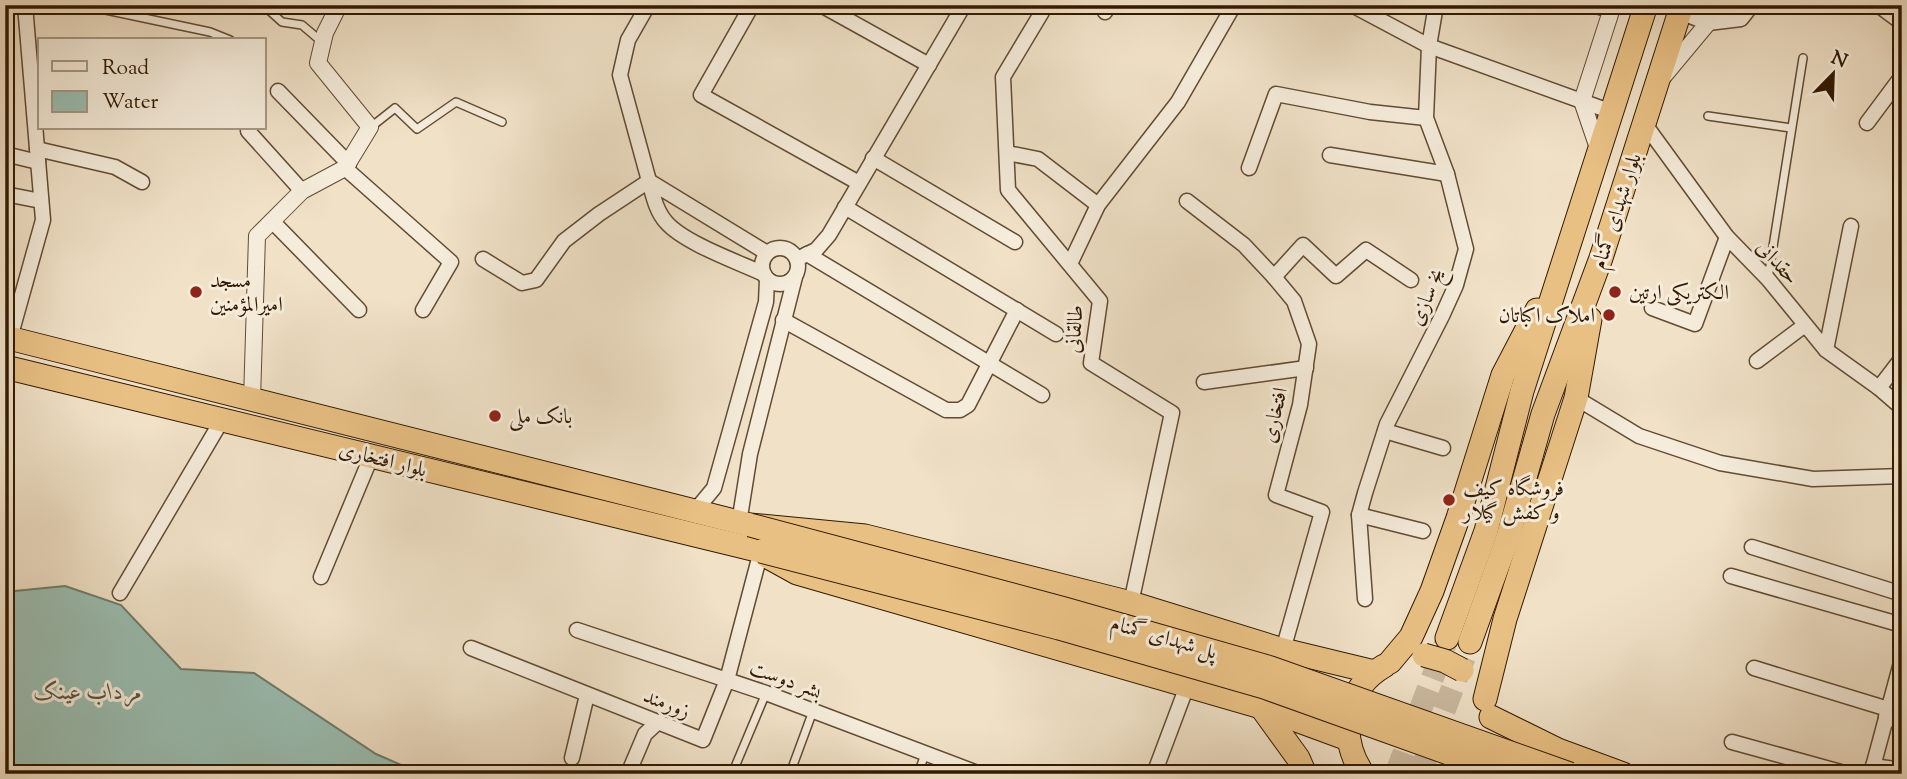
<svg xmlns="http://www.w3.org/2000/svg" width="1907" height="779" font-family="'Sorts Mill Goudy',Amiri,serif">
	<style>
		.water { fill: #9abeb2; stroke: #707c6b; stroke-width: 2 }
		.lines { fill: none; stroke-linecap: round; stroke-linejoin: round }
		.trunk-tunnel { stroke: #cab99f; stroke-width: 23; stroke-dasharray: 23 11; stroke-linecap: butt }
		.service-casing { stroke: #624b32; stroke-width: 10 }
		.minor-casing { stroke: #624b32; stroke-width: 17 }
		.tertiary-casing { stroke: #624b32; stroke-width: 18 }
		.trunk-casing { stroke: #321900; stroke-width: 25 }
		.service { stroke: #f5ecdb; stroke-width: 7 }
		.minor { stroke: #f5ecdb; stroke-width: 14 }
		.tertiary { stroke: #f5ecdb; stroke-width: 16 }
		.trunk { stroke: #e8c084; stroke-width: 23 }
		.trunk-bridge-casing { stroke: #321900; stroke-width: 25; stroke-linecap: butt }
		.trunk-bridge { stroke: #e8c084; stroke-width: 23 }
		.poi-dot { fill: #8f2418; stroke: #f5ecdb; stroke-width: 2.5 }
		.labels { text-anchor: middle; stroke-width: 6; stroke-linejoin: round; paint-order: stroke }
		.street-label { font-size: 21px; fill: #321900; stroke: #f5ecdb }
		.poi-label { font-size: 21px; fill: #321900; stroke: #f5ecdb; text-anchor: start }
		.water-label { font-size: 23px; font-style: italic; fill: #56533e; stroke: #f5ecdb }
	</style>
	<rect width="100%" height="100%" fill="#f0e1c7"/>
	<filter id="stains"><feTurbulence type="fractalNoise" baseFrequency=".00286" numOctaves="4"/><feColorMatrix values="0 0 0 0 .2 0 0 0 0 .09 0 0 0 0 .02 0 0 0 .5 -.17"/></filter>
	<radialGradient id="worn" r=".72"><stop offset=".6" stop-color="#630" stop-opacity="0"/><stop offset="1" stop-color="#630" stop-opacity=".3"/></radialGradient>
	<!-- water -->
	<path class="water" d="M65 586 121 605 181 669 254 673 376 754 422 774H5V592Z"/>
	<g class="lines">
		<!-- trunk-tunnel -->
		<g class="trunk-tunnel">
			<path d="M1396 774 1446 642"/>
			<path d="M1420 774 1470 642"/>
		</g>
		<!-- service casing -->
		<g class="service-casing">
			<g id="service">
				<path d="M34 5 87 6 210 32 230 40"/>
				<path d="M263 5 282 22 302 25 322 42"/>
				<path d="M1708 116 1791 128"/>
				<path d="M371 127 395 108 417 129 456 102 502 122"/>
				<path d="M1768 278 1803 58"/>
				<path d="M5 309 17 312"/>
				<path d="M732 774 766 693"/>
				<path d="M793 774 792 768 813 711"/>
				<path d="M918 774 925 754"/>
			</g>
		</g>
		<!-- minor casing -->
		<g class="minor-casing">
			<g id="minor">
				<path d="M752 5 701 95 859 183"/>
				<path d="M821 5 929 65"/>
				<path d="M1352 5 1429 46 1612 112"/>
				<path d="M1594 5 1611 11"/>
				<path d="M1878 5 1902 23"/>
				<path d="M1042 12 1003 77 1008 190 1100 301 1091 363 1172 413 1131 603"/>
				<path d="M1105 12 1109 5"/>
				<path d="M1680 12 1708 23 1741 19 1752 5"/>
				<path d="M278 91 349 164"/>
				<path d="M1644 123 1727 237 1768 279 1826 350 1879 388 1902 408"/>
				<path d="M1867 123 1902 76"/>
				<path d="M248 131 302 191"/>
				<path d="M37 149 115 167 142 182"/>
				<path d="M1007 153 1038 159 1098 205"/>
				<path d="M5 154 38 162"/>
				<path d="M1330 155 1447 174"/>
				<path d="M873 158 1015 242"/>
				<path d="M345 168 451 262 423 310"/>
				<path d="M1249 168 1276 94 1370 112 1426 118"/>
				<path d="M5 194 41 201"/>
				<path d="M1187 201 1244 245 1274 277 1294 301 1309 344 1300 405 1276 495 1322 512 1283 650"/>
				<path d="M845 207 1056 334"/>
				<path d="M272 221 359 310"/>
				<circle cx="780" cy="266" r="18"/>
				<path d="M807 254 1042 395"/>
				<path d="M483 259 522 283 536 280 564 241 599 214 649 181 620 75 628 40 648 5"/>
				<path d="M797 259 816 250 829 235 964 5"/>
				<path d="M1070 264 1098 205 1178 102 1234 5"/>
				<path d="M764 274C738 262 684 243 666 222 656 211 653 195 649 181L767 253"/>
				<path d="M1274 277 1303 245 1336 276 1366 250 1411 280"/>
				<path d="M1652 308 1695 324 1727 237"/>
				<path d="M783 320 946 410H960L968 405 1017 310"/>
				<path d="M10 338 43 220 25 5"/>
				<path d="M1826 350 1851 226"/>
				<path d="M1757 361 1805 325"/>
				<path d="M1204 382 1306 368"/>
				<path d="M1879 388 1902 358"/>
				<path d="M1576 398 1639 436 1720 463 1813 479 1902 476"/>
				<path d="M1385 431 1443 448"/>
				<path d="M695 511 714 488 766 302 767 279"/>
				<path d="M1359 515 1423 531"/>
				<path d="M739 523 750 454 795 277"/>
				<path d="M1752 547 1902 594"/>
				<path d="M1731 576 1902 625"/>
				<path d="M321 577 371 457"/>
				<path d="M120 593 222 420"/>
				<path d="M1365 599 1359 515 1365 493 1387 424 1442 316 1456 285 1466 249 1447 174 1426 118 1429 46 1436 5"/>
				<path d="M577 630 766 693 980 774"/>
				<path d="M471 648 703 740 727 680 761 551"/>
				<path d="M1754 668 1888 709"/>
				<path d="M1886 717 1902 723"/>
				<path d="M1732 742 1848 774"/>
				<path d="M572 758 587 695"/>
				<path d="M1873 766 1902 770"/>
				<path d="M628 774 645 734 658 722"/>
				<path d="M1154 774 1187 686"/>
				<path d="M1871 774 1902 659"/>
			</g>
		</g>
		<!-- tertiary casing -->
		<g class="tertiary-casing">
			<g id="tertiary">
				<path d="M1663 77 1708 23 1714 5"/>
				<path d="M1599 151 1582 101 1613 5"/>
				<path d="M252 400 257 236 302 191 345 168 370 127 318 63 325 33 339 5"/>
			</g>
		</g>
		<!-- trunk casing -->
		<g class="trunk-casing">
			<g id="trunk">
				<path d="M5 337 750 525 865 536 1131 603 1283 650 1374 672"/>
				<path d="M5 367 761 551 768 557 797 573 1261 707 1348 739"/>
				<path d="M1447 638 1486 531 1522 391 1646 5"/>
				<path d="M1470 642 1508 537 1543 414 1601 258 1682 5"/>
				<path d="M1390 662 1411 637 1432 591 1458 518 1503 375 1537 310"/>
				<path d="M1485 699 1505 619 1576 398 1590 319"/>
				<path d="M1261 707 1298 758 1305 774"/>
				<path d="M1491 717 1558 750 1623 774"/>
				<path d="M1363 774C1338 737 1344 689 1384 666"/>
			</g>
		</g>
		<!-- service -->
		<use href="#service" class="service"/>
		<!-- minor -->
		<use href="#minor" class="minor"/>
		<!-- tertiary -->
		<use href="#tertiary" class="tertiary"/>
		<!-- trunk -->
		<use href="#trunk" class="trunk"/>
		<!-- trunk-bridge casing -->
		<g class="trunk-bridge-casing">
			<g id="trunk-bridge">
				<path d="M750 525 1065 609 1271 668 1570 774"/>
				<path d="M761 551 1059 628 1264 687 1507 774"/>
				<path d="M1424 655 1445 661 1462 670"/>
			</g>
		</g>
		<!-- trunk-bridge -->
		<use href="#trunk-bridge" class="trunk-bridge"/>
	</g>
	<!-- markers -->
	<g class="poi-dot">
		<circle cx="196" cy="292" r="7"/>
		<circle cx="1615" cy="292" r="7"/>
		<circle cx="1609" cy="315" r="7"/>
		<circle cx="495" cy="416" r="7"/>
		<circle cx="1449" cy="500" r="7"/>
	</g>
	<g class="labels">
		<!-- street labels -->
		<g class="street-label">
			<text transform="translate(1616 211) rotate(-72)" y="7">بلوار شهدای گمنام</text>
			<text transform="translate(1778 262) rotate(48)" y="7">حقدانی</text>
			<text transform="translate(1426 297) rotate(-67)" y="7">یخ سازی</text>
			<text transform="translate(1074 329) rotate(-86)" y="7">طالقانی</text>
			<text transform="translate(1274 415) rotate(-77)" y="7">افتخاری</text>
			<text transform="translate(383 459) rotate(14)" y="7">بلوار افتخاری</text>
			<text transform="translate(1164 637) rotate(16)" y="7">پل شهدای گمنام</text>
			<text transform="translate(786 679) rotate(20)" y="7">بشر دوست</text>
			<text transform="translate(667 703) rotate(21)" y="7">زورمند</text>
		</g>
		<!-- poi labels -->
		<g class="poi-label">
			<text x="210" y="287">مسجد<tspan x="210" dy="24">امیرالمؤمنین</tspan></text>
			<text x="1629" y="299">الکتریکی ارتین</text>
			<text x="1595" y="322" text-anchor="end">املاک اکباتان</text>
			<text x="509" y="423">بانک ملی</text>
			<text x="1463" y="495">فروشگاه کیف<tspan x="1463" dy="24">و کفش گیلار</tspan></text>
		</g>
		<!-- water labels -->
		<g class="water-label">
			<text x="88" y="699">مرداب عینک</text>
		</g>
	</g>
	<!-- margin -->
	<rect width="1907" height="779" fill="none" stroke="#f0e1c7" stroke-width="28"/>
	<rect x="7" y="7" width="1893" height="765" fill="none" stroke="#321900" stroke-width="3.5"/>
	<rect x="14" y="14" width="1879" height="751" fill="none" stroke="#321900" stroke-width="2"/>
	<!-- legend -->
	<rect x="38" y="38" width="228" height="91" fill="#f5ecdb" stroke="#a79883" stroke-width="2"/>
	<rect x="52" y="61" width="35" height="10" fill="#f5ecdb" stroke="#a79883" stroke-width="2"/>
	<text x="102" y="74" font-size="21" fill="#321900">Road</text>
	<rect x="52" y="91" width="35" height="21" fill="#9abeb2" stroke="#a79883" stroke-width="2"/>
	<text x="102" y="108" font-size="21" fill="#321900">Water</text>
	<!-- north arrow -->
	<g transform="translate(1833 74) rotate(23)" stroke="#f5ecdb" stroke-width="5" paint-order="stroke">
	<path d="M0-5L12 26L0 18L-12 26Z" fill="#321900"/>
	<text y="-10" font-size="19" font-weight="bold" text-anchor="middle" fill="#321900">N</text>
	</g>
	<rect width="100%" height="100%" filter="url(#stains)"/>
	<rect width="100%" height="100%" fill="url(#worn)"/>
</svg>
